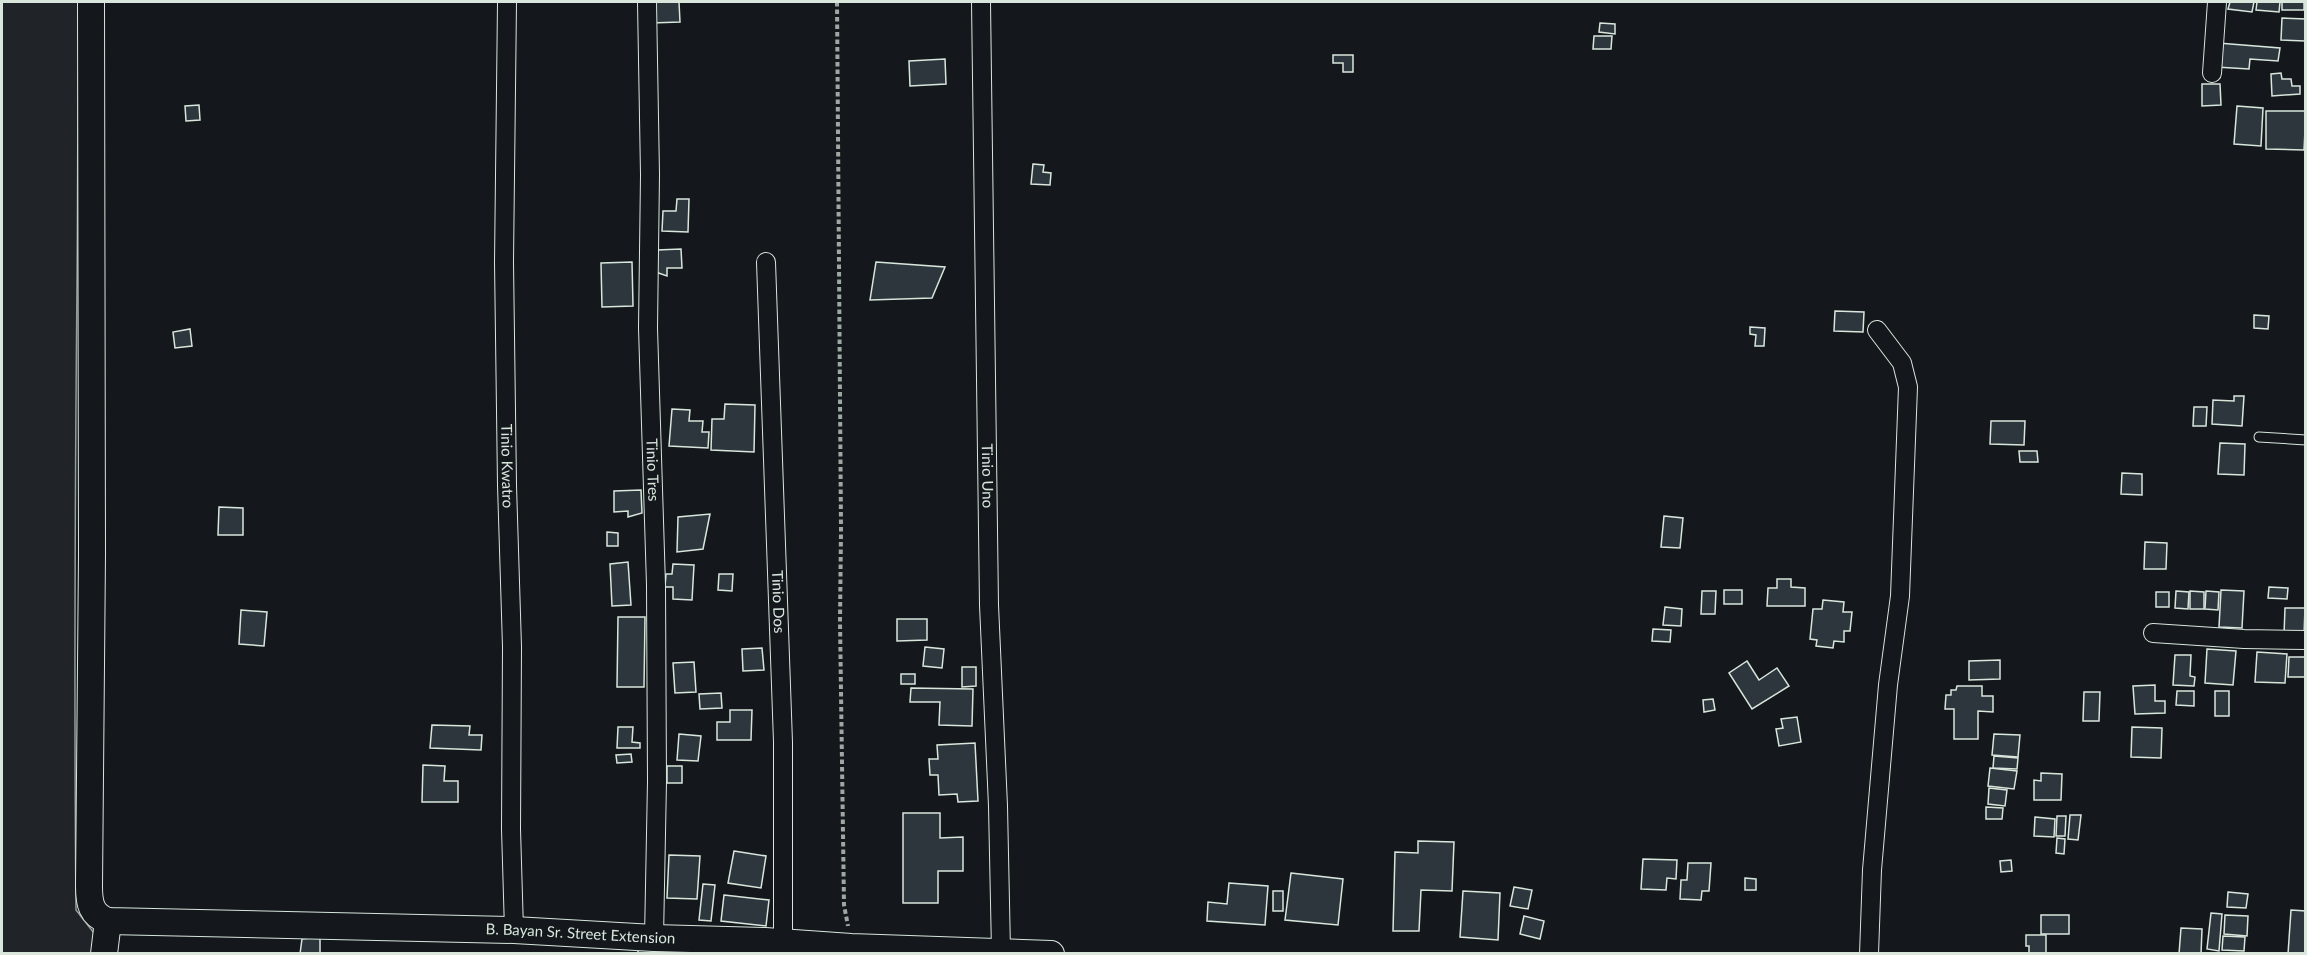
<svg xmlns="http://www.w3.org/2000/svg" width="2307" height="955" font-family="Lato,sans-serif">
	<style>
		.green { fill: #202428; stroke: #939e99; stroke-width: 1.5 }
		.building { fill: #2c363c; stroke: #d8e6dc; stroke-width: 1.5 }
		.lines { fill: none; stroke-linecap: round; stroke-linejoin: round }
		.lane-casing { stroke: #d8e6dc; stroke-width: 11 }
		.street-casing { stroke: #d8e6dc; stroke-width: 20 }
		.secondary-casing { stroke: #d8e6dc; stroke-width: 28 }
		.path { stroke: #9da8a2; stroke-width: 4; stroke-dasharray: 4.5 3; stroke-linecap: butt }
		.lane { stroke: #14181c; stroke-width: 9 }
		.street { stroke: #14181c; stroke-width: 18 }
		.secondary { stroke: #14181c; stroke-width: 26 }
		.labels { text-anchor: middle; stroke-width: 4.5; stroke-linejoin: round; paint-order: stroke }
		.street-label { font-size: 15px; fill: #d8e6dc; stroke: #14181c }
	</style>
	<rect width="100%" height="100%" fill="#14181c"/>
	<!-- green -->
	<path class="green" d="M2 2H80C77 96 78 190 77 284 75 493 74 701 76 910L94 933 92 953 2 954Z"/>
	<!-- building -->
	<g class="building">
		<path d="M650 2H679L680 22 651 23Z"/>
		<path d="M2230 2H2254L2252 12 2228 9Z"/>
		<path d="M2257 2H2280L2279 12 2256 10Z"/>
		<rect x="2282" y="2" width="22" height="8"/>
		<path d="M2282 18 2306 19 2305 41 2281 40Z"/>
		<path d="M1600 23 1615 24V34L1599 32Z"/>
		<path d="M1594 36H1612L1611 49H1593Z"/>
		<path d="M2218 43 2280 48 2278 61 2250 59 2249 69 2216 67Z"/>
		<path d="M1333 55H1353V72H1343V63H1333Z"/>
		<path d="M945 59 946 84 910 86 909 61Z"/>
		<path d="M2281 73 2282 79H2291L2292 86H2300V94L2272 96 2271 74Z"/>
		<path d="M2202 84H2220L2221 105 2202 106Z"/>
		<path d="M199 105 200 120 186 121 185 106Z"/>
		<path d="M2237 106 2263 108 2261 146 2234 144Z"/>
		<path d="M2266 111H2306L2304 150 2266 149Z"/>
		<path d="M1033 164 1044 165 1043 172 1051 173 1050 185 1031 184Z"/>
		<path d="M677 199H689L688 232 662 231 663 211H676Z"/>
		<path d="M681 249 682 268H667V276L650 270 657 250Z"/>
		<path d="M632 262 633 306 602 307 601 263Z"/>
		<path d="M876 262 945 267 932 298 870 300Z"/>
		<path d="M1835 311 1864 312 1863 332 1834 331Z"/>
		<path d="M2254 315 2269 316 2268 329 2254 328Z"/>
		<path d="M1750 327 1765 328 1764 346H1755L1756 335 1750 334Z"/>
		<path d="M190 329 192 346 175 348 173 332Z"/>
		<path d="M2234 396H2244L2242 426 2212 424 2213 400 2234 401Z"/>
		<path d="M725 404 755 405 754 452 711 450 712 419H724Z"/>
		<path d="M2194 407H2207L2206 426H2193Z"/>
		<path d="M672 409 690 410 689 421H703L702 432H709L708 448 669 446Z"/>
		<path d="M1991 421H2025L2024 445 1990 444Z"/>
		<path d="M2220 443 2245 444 2244 475 2218 474Z"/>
		<path d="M2019 451H2037L2038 462H2020Z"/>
		<path d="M2122 473 2142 474V495L2121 494Z"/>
		<path d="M641 490 642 513 628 517V511L614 512V491Z"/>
		<path d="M219 507 243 508V535H218Z"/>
		<path d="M710 514 703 549 677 552 678 517Z"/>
		<path d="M1664 516 1683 518 1680 548 1661 547Z"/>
		<path d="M607 532 618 533V546H607Z"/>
		<path d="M2145 542 2167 543 2166 569H2144Z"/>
		<path d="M628 562 631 605 612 606 610 564Z"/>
		<path d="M673 564 694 565 692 600 673 599V587H665L666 574H672Z"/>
		<path d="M719 574H733L732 591 718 590Z"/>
		<path d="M1777 579H1791V587L1805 588V606H1767L1768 588H1777Z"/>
		<path d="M2269 587 2288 588 2287 599 2268 598Z"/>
		<rect x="1724" y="590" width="18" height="14"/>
		<path d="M2221 590 2244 591 2242 628 2219 627Z"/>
		<path d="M1702 591H1716L1715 614H1701Z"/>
		<path d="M2176 591 2189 592 2188 609 2175 608Z"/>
		<path d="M2190 591 2204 592V609H2190Z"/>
		<path d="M2206 591 2219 592 2218 610 2205 609Z"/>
		<rect x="2156" y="592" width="13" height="15"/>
		<path d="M1823 600 1844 602 1843 612H1852L1850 631H1844V642L1834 641 1833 648 1816 646 1817 640 1810 639 1813 609H1822Z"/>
		<path d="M1665 607 1682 609 1681 626 1663 625Z"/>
		<path d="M2285 608H2305L2304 635H2284Z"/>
		<path d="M241 610 267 612 264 646 239 644Z"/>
		<path d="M618 617H645L644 687H617Z"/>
		<path d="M897 619H927V640L897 641Z"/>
		<path d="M1653 629 1671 630 1670 642 1652 641Z"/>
		<path d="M925 647 944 649 942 668 923 666Z"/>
		<path d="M762 648 764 670 743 671 742 649Z"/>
		<path d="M2207 649 2236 651 2233 685 2205 683Z"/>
		<path d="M2257 652 2287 654 2285 683 2255 682Z"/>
		<path d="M2175 655H2191L2190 676 2195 677 2194 686 2173 685Z"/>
		<path d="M2289 657H2306L2305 677H2288Z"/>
		<path d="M2000 660V679L1969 680V661Z"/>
		<path d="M1747 661 1759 680 1777 668 1789 686 1752 709 1729 673Z"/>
		<path d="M694 662 696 692 675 693 673 663Z"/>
		<path d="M962 667H976V686L962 687Z"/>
		<rect x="901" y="674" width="14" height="10"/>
		<path d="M2155 685V701H2165V713L2135 714 2133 686Z"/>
		<path d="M1957 686H1982V696H1993V712L1978 711V739H1954V709H1945L1946 695H1951V690H1956Z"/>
		<path d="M911 688 973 689 972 726 939 725 940 702H910Z"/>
		<path d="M2177 691H2194V706L2176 705Z"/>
		<rect x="2215" y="691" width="14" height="25"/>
		<path d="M2084 692H2100L2099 721H2083Z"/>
		<path d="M721 693 722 708 700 709 699 694Z"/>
		<path d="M1713 699 1715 710 1704 712 1703 700Z"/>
		<path d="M730 710H752L751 740H717V722H730Z"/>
		<path d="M1797 717 1801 742 1779 746 1776 729 1783 728 1781 719Z"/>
		<path d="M432 725 470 726 469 735H482L481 750 430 748Z"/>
		<path d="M618 727H633L632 742 640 743V748H617Z"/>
		<path d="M2132 727 2162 728 2161 758 2131 757Z"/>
		<path d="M679 734 701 736 698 761 677 760Z"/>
		<path d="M1994 734 2020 735 2018 757 1992 755Z"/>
		<path d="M975 743 978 801 958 802 957 794 939 795 938 775H930L929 759H938L937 745Z"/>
		<path d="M631 754 632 762 617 763 616 755Z"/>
		<path d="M1994 756 2018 758 2017 769 1993 768Z"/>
		<path d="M423 765 445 766 444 781H458V802H422Z"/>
		<rect x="667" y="766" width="15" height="17"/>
		<path d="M1990 768 2017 771 2014 789 1988 786Z"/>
		<path d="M2041 773 2062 774 2061 800H2034V780L2041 781Z"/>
		<path d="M1989 788 2007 790 2005 806 1988 804Z"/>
		<path d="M1986 807 2003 808 2002 819H1986Z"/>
		<path d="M903 813H940V838L963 837V871H938V903H903Z"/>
		<path d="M2070 815H2081L2078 840 2068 839Z"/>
		<path d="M2057 816H2066L2065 836H2056Z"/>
		<path d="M2035 817 2055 819 2054 837 2034 836Z"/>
		<path d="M2057 838 2065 839 2064 854 2056 853Z"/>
		<path d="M1418 841 1454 842 1452 891 1421 890 1419 931H1393L1395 852 1418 853Z"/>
		<path d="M734 851 766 856 761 888 728 883Z"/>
		<path d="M669 855 700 856 697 899 667 898Z"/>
		<path d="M1643 859 1677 860 1676 879 1667 878 1666 890 1641 889Z"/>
		<path d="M2011 860 2012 871 2001 872 2000 861Z"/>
		<path d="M1688 863H1711L1709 891H1702L1701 900 1680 899 1681 880H1687Z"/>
		<path d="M1291 873 1343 879 1338 925 1285 920Z"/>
		<path d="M1745 878 1756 879V890H1745Z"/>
		<path d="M1229 883 1268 886 1265 925 1207 921 1208 902 1227 904Z"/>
		<path d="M703 884 715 885 711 921 699 920Z"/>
		<path d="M1514 887 1532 890 1528 909 1510 906Z"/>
		<rect x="1273" y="891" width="10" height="20"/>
		<path d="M1463 891 1500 893 1498 940 1460 937Z"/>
		<path d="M2228 892 2248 894 2246 908 2227 907Z"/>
		<path d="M724 895 769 900 766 926 721 921Z"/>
		<path d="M2291 910 2306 911V954H2288Z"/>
		<path d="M2211 913 2222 914 2219 951 2207 949Z"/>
		<rect x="2041" y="915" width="28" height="19"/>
		<path d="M2225 915 2248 916 2247 936 2224 934Z"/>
		<path d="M1524 916 1544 921 1540 939 1520 934Z"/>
		<path d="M2181 928 2202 929 2201 954H2179Z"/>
		<path d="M2026 935H2046V954H2029V946H2026Z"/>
		<path d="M2223 936 2245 937 2244 951 2222 950Z"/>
		<path d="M320 937V954H300L302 939Z"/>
		<path d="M638 948 672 951V954H638Z"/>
	</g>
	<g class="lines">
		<!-- lane casing -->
		<g class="lane-casing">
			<path id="lane" d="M2259 437 2306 440"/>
		</g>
		<!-- street casing -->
		<g class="street-casing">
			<g id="street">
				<path id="s1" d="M507 2 504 262 507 485 512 647 511 829 514 930"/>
				<path id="s2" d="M647 2 650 175 648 328 656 585 657 781 654 938"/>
				<path id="s3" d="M981 2 989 605 998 806 1001 951"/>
				<path d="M2212 73 2217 2"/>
				<path id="s4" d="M766 262 783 742V942"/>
				<path d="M2153 633 2244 639 2306 640"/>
				<path d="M1869 954 1872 870 1888 685 1900 596 1908 387 1902 363 1877 330"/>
			</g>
		</g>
		<!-- secondary casing -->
		<g class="secondary-casing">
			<g id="secondary">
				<path id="s5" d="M91 2 92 554 89 886C89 903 91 915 108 921L514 930 654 938 765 941 851 947 1051 954"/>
				<path d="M104 954 108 921"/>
			</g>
		</g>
		<!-- path -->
		<path class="path" d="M837 2 841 529 840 621 844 905 848 926"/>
		<!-- lane -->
		<use href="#lane" class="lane"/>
		<!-- street -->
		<use href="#street" class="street"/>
		<!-- secondary -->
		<use href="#secondary" class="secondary"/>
	</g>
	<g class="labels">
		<!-- street labels -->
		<g class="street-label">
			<text dy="5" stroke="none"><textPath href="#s1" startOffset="464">Tinio Kwatro</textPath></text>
			<text dy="5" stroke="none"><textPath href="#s2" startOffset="468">Tinio Tres</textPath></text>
			<text dy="5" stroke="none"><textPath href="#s3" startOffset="474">Tinio Uno</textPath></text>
			<text dy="5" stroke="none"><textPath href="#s4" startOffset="340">Tinio Dos</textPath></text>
			<text dy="5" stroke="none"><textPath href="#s5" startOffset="1400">B. Bayan Sr. Street Extension</textPath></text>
		</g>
	</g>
	<!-- border -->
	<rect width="2307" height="955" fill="none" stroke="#d8e6dc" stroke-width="6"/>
</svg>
